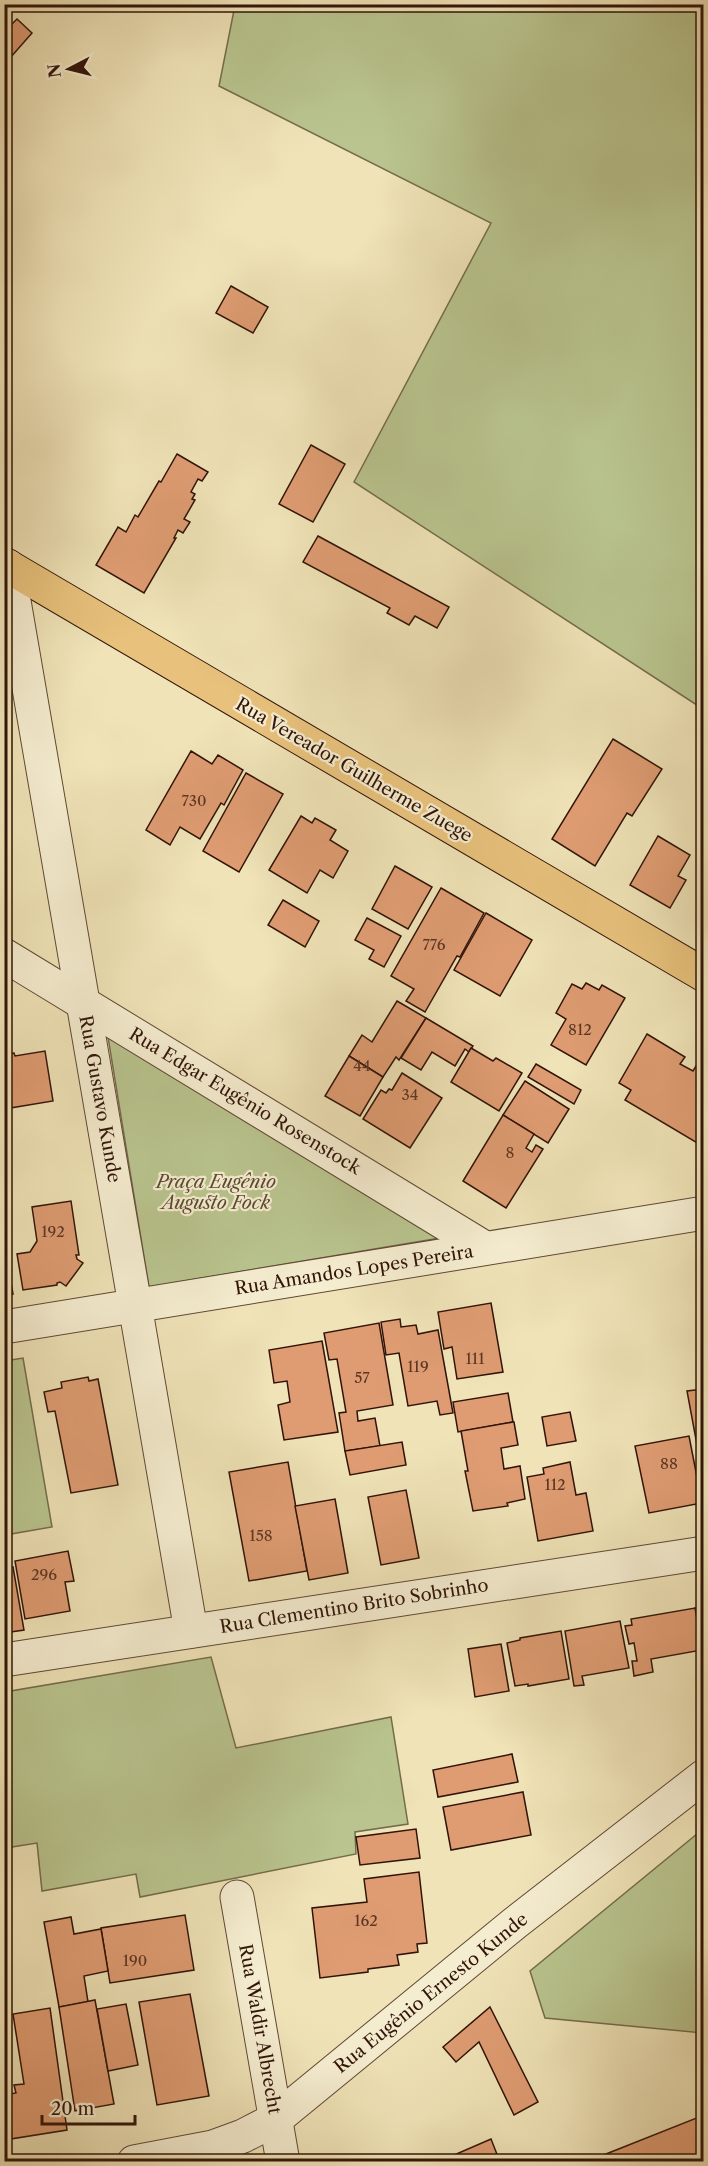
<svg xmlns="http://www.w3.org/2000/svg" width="708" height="2166" font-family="'Libre Caslon Text',serif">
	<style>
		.green { fill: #b9c48e; stroke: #756c4c; stroke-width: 1.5 }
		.building { fill: #df9c72; stroke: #311409; stroke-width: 1.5 }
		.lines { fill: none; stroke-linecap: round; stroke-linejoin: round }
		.minor-casing { stroke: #604834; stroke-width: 35 }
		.major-casing { stroke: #311409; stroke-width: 35 }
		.minor { stroke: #f5edd0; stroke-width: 33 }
		.major { stroke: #e8c27c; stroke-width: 33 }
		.labels { text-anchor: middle; stroke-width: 4.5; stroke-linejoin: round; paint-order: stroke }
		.number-label { font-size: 15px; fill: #5c3623 }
		.street-label { font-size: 18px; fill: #311409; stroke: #f5edd0 }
		.park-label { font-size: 18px; font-style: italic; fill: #5a4931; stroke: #f5edd0 }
	</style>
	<rect width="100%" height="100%" fill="#efe3b7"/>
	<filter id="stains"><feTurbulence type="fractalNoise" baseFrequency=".00333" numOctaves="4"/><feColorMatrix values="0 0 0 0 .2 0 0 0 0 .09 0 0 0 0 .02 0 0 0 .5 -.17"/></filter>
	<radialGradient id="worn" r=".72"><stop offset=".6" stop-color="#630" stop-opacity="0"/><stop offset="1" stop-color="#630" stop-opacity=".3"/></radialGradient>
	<!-- green -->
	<g class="green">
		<path d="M235 5H703V709L354 482 491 223 219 86Z"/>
		<path d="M107 1031 446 1237 149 1287Z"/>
		<path d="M23 1358 52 1527 5 1535V1361Z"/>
		<path d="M211 1657 236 1748 391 1717 408 1824 355 1832 356 1854 140 1897 136 1874 42 1891 37 1843 5 1848V1692Z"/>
		<path d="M703 1829V2033L545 2018 530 1971Z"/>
	</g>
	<!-- building -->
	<g class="building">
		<path d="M17 19 32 33 10 58 4 54V24L9 27Z"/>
		<path d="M231 286 268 307 253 333 216 313Z"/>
		<path d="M311 445 345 464 313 522 279 504Z"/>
		<path d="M177 454 208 472 202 481 198 479 191 492 195 494 192 499 195 500 184 519 190 522 183 533 178 530 174 538H176L144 593 96 565 118 527 126 532 135 515 138 517 159 481 161 482Z"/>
		<path d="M318 536 449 607 437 628 415 616 409 625 387 613 390 608 303 562Z"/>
		<path d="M613 739 662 769 632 816 627 813 595 866 552 839Z"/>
		<path d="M191 751 212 764 218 755 243 770 224 805 221 803 200 839 180 827 170 845 146 830Z"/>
		<path d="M246 773 283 794 239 872 203 851Z"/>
		<path d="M301 816 312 823 315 818 336 830 330 840 348 851 333 878 320 870 307 893 269 870Z"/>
		<path d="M658 836 690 855 678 876 686 880 670 908 630 885Z"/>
		<path d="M395 866 432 887 408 929 372 909Z"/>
		<path d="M441 888 484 913 460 957 457 956 425 1012 406 1001 414 989 391 976Z"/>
		<path d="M283 900 319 921 305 947 268 925Z"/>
		<path d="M486 913 532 940 500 996 454 970Z"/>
		<path d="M367 918 401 936 384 967 369 959 374 950 355 940Z"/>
		<path d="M586 983 599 990 602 985 625 998 586 1065 551 1045 566 1019 556 1013 572 984 582 989Z"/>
		<path d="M397 1001 426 1018 399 1060 396 1057 383 1077 349 1056 362 1035 372 1042Z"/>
		<path d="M426 1018 473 1046 469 1052 465 1049 455 1066 432 1052 421 1070 401 1058Z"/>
		<path d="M647 1034 685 1057 680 1064 693 1071 704 1053V1147L625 1100 631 1090 619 1083Z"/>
		<path d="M471 1048 493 1061 496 1058 522 1073 499 1111 451 1082Z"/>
		<path d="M45 1051 53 1101 4 1109V1054L14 1053 15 1056Z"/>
		<path d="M349 1056 383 1077 360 1116 325 1096Z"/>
		<path d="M536 1064 581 1090 574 1104 528 1077Z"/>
		<path d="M402 1073 442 1098 410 1148 363 1119 381 1090 386 1093 389 1089 392 1090Z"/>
		<path d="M525 1081 569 1109 548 1143 503 1115Z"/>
		<path d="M503 1115 534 1134 526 1148 532 1152 536 1145 543 1149 506 1208 463 1181Z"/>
		<path d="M71 1201 79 1255H76L77 1259 83 1263 66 1286 60 1282 57 1283V1285L23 1290 17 1254 30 1252 37 1241 32 1207Z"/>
		<path d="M4 1241 13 1294 4 1295Z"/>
		<path d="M491 1303 503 1372 457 1379 452 1347 444 1349 438 1312Z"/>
		<path d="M400 1319 401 1327 416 1325 418 1334 438 1330 453 1413 440 1415 437 1401 408 1406 399 1353 386 1355 381 1322Z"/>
		<path d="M379 1323 393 1405 357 1411 358 1421 375 1418 380 1446 345 1451 339 1413 346 1412 337 1359 329 1360 324 1333Z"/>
		<path d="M322 1341 338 1432 284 1440 278 1405 290 1402 287 1381 274 1383 269 1350Z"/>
		<path d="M88 1377 89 1381 98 1379 118 1485 71 1493 55 1411 48 1412 44 1392 62 1388 61 1382Z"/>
		<path d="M704 1389V1444L697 1445 687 1391Z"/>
		<path d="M508 1393 513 1422 458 1432 453 1402Z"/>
		<path d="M570 1412 576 1441 547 1446 542 1417Z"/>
		<path d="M513 1422H514L518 1445 501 1448 504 1469 520 1466 525 1499 507 1503 508 1506 473 1511 465 1471H468L461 1431Z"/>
		<path d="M689 1436 702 1503 649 1513 635 1446Z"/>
		<path d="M402 1442 406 1465 350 1475 345 1451Z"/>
		<path d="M288 1462 307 1571 249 1581 229 1472Z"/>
		<path d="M570 1462 576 1495 586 1493 593 1531 538 1541 527 1477 544 1474 543 1468Z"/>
		<path d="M406 1490 419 1558 381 1565 368 1497Z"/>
		<path d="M335 1499 348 1573 309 1580 295 1506Z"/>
		<path d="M68 1551 74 1581 65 1582 70 1611 25 1619 15 1561Z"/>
		<path d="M13 1567 24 1630 4 1633V1569Z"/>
		<path d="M704 1606V1654L703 1655 695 1608Z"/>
		<path d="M695 1608 702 1650 651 1659 653 1672 634 1676 632 1661H637L634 1643 629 1644 625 1626 632 1625 631 1619Z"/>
		<path d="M620 1621 629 1668 582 1676 584 1685 574 1686 565 1631Z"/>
		<path d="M561 1631 569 1679 528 1686V1684L515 1686 507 1643 520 1640V1638Z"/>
		<path d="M501 1644 509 1691 475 1697 468 1649Z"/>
		<path d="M512 1754 518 1782 438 1797 433 1770Z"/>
		<path d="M523 1792 531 1835 451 1850 443 1807Z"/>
		<path d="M416 1829 420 1858 360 1865 356 1837Z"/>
		<path d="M419 1872 427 1943 417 1944 418 1952 397 1955 399 1965 368 1969V1972L320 1978 312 1908 367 1902 364 1879Z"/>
		<path d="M185 1915 194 1970 110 1983 101 1928Z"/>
		<path d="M71 1917 74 1934 101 1929 108 1971 84 1976 88 2002 59 2007 44 1922Z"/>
		<path d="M190 1994 209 2096 157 2105 139 2002Z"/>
		<path d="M95 2000 114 2104 75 2111 59 2007Z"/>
		<path d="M126 2004 138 2065 108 2071 97 2009Z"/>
		<path d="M490 2007 538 2102 514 2115 479 2042 456 2062 443 2047Z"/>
		<path d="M50 2008 67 2130 4 2140V2095L16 2093 14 2085 24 2084 13 2014Z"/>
		<path d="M704 2115V2162H598L596 2158Z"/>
		<path d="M491 2139 500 2162H438Z"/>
	</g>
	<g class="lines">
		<!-- minor casing -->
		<g class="minor-casing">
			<g id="minor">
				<path d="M8 566 191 1631"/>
				<path d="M4 955 485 1248"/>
				<path d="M4 1327 704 1213"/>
				<path d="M4 1660 704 1553"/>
				<path d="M237 1897 283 2162"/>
				<path d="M134 2162 213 2147 243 2136 276 2119 515 1923 704 1776"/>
			</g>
		</g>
		<!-- major casing -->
		<g class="major-casing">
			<path id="major" d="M4 564 704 975"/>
		</g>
		<!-- minor -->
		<use href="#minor" class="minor"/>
		<!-- major -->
		<use href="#major" class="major"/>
	</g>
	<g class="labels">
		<!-- number labels -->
		<g class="number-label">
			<text x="194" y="806">730</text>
			<text x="434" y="950">776</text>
			<text x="580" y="1035">812</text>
			<text x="362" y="1071">44</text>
			<text x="410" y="1100">34</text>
			<text x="510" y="1158">8</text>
			<text x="53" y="1237">192</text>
			<text x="475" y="1364">111</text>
			<text x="418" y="1372">119</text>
			<text x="362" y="1383">57</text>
			<text x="669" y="1469">88</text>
			<text x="555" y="1490">112</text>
			<text x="261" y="1541">158</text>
			<text x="44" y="1580">296</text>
			<text x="366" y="1926">162</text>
			<text x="135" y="1966">190</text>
		</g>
		<!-- street labels -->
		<g class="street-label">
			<text transform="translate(354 770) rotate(30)" y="6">Rua Vereador Guilherme Zuege</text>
			<text transform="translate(100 1099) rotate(80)" y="6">Rua Gustavo Kunde</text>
			<text transform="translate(245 1101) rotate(31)" y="6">Rua Edgar Eugênio Rosenstock</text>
			<text transform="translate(354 1270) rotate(-9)" y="6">Rua Amandos Lopes Pereira</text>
			<text transform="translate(354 1606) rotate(-9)" y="6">Rua Clementino Brito Sobrinho</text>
			<text transform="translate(431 1993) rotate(-39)" y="6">Rua Eugênio Ernesto Kunde</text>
			<text transform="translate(260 2029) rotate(80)" y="6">Rua Waldir Albrecht</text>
		</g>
		<!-- park labels -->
		<g class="park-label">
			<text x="216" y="1188">Praça Eugênio<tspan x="216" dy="21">Augusto Fock</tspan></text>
		</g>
	</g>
	<!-- margin -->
	<rect width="708" height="2166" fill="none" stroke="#efe3b7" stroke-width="24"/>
	<rect x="6" y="6" width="696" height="2154" fill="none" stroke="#311409" stroke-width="3"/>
	<rect x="12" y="12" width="684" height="2142" fill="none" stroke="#311409" stroke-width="1.5"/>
	<!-- north arrow -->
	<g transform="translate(69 69) rotate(263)" stroke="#f5edd0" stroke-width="4.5" paint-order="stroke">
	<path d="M0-4.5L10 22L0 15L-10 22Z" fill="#311409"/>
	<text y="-9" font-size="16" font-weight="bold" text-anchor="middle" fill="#311409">N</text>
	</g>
	<!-- scale -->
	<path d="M42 2115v9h93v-9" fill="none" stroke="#311409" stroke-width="3"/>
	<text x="51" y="2115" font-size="18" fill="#311409" stroke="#f5edd0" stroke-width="4.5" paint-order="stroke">20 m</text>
	<rect width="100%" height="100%" filter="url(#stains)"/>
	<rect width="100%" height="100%" fill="url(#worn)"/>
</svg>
